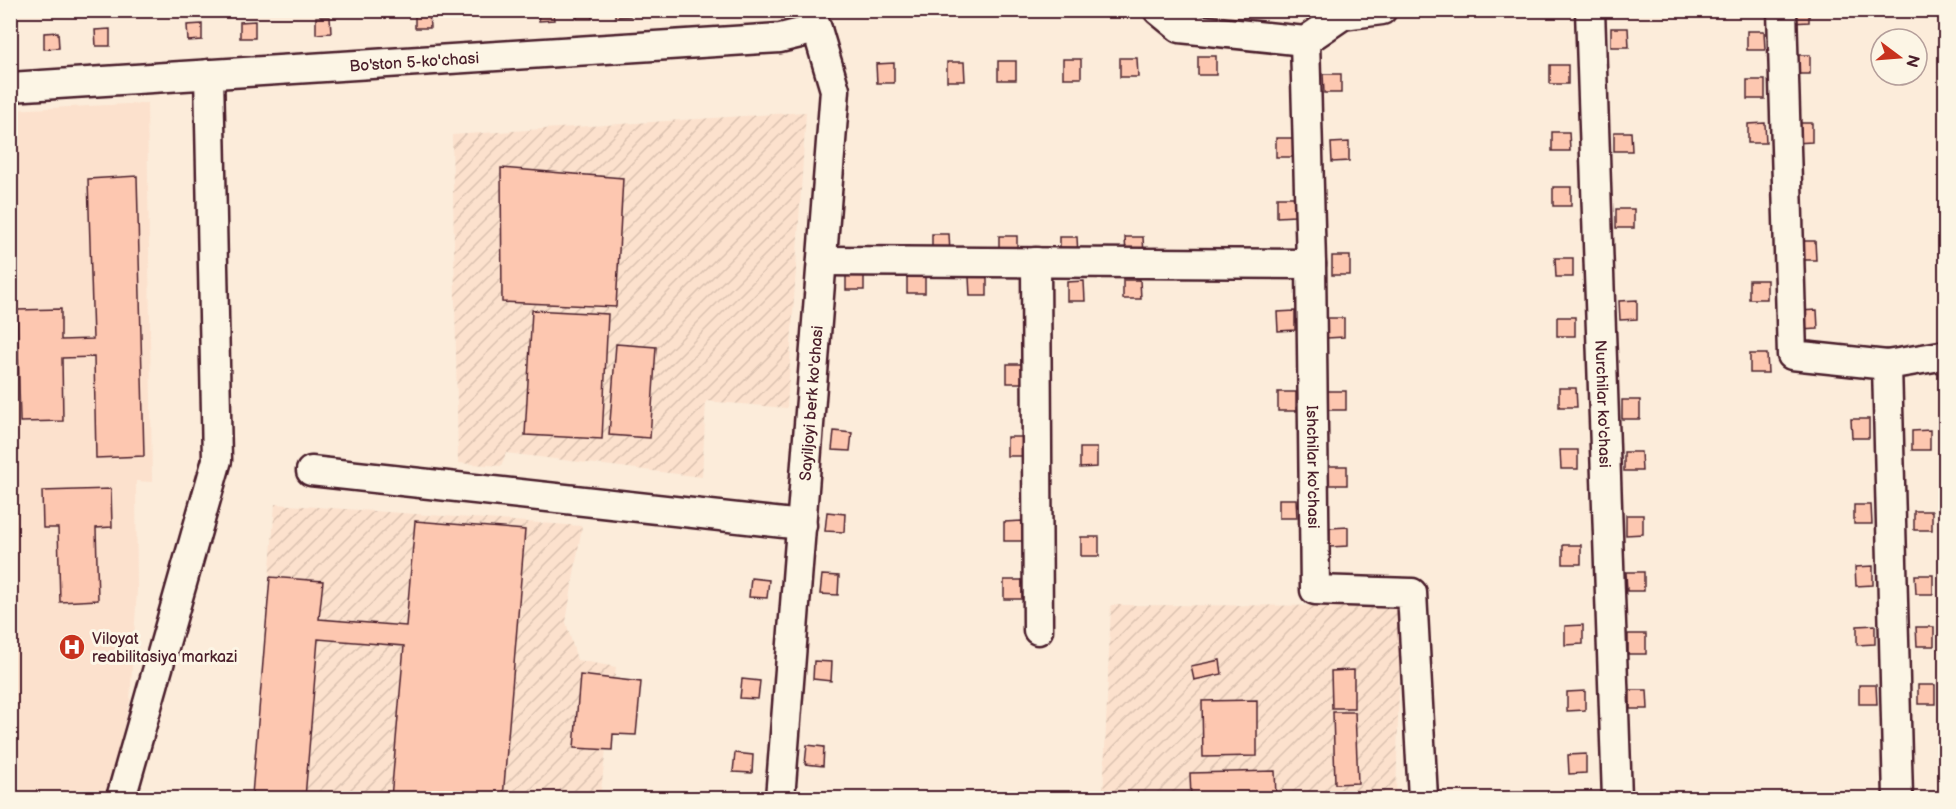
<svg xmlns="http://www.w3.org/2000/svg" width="1956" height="809" font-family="'Balsamiq Sans',sans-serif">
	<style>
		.built { fill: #fce1cd }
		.industrial { fill: url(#industrial-furrows) }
		.building { fill: #fdc7b0; stroke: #4a1f2b; stroke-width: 1.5 }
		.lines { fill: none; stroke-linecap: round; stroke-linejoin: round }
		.minor-casing { stroke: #4a1f2b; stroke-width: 33 }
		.minor { stroke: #fcf5e5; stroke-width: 28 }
		.labels { text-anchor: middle; stroke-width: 6; stroke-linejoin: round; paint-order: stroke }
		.street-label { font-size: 16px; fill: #4a1f2b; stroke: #fcf5e5 }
		.poi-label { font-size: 16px; fill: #4a1f2b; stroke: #fcf5e5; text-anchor: start }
	</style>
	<defs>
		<pattern id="industrial-furrows" width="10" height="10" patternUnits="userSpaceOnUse" patternTransform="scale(1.5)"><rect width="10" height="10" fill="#fce1cd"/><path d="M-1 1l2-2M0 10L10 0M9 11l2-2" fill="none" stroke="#dac1b0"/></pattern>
	</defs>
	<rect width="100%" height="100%" fill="#fcecda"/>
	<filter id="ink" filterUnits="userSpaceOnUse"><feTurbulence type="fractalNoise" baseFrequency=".0167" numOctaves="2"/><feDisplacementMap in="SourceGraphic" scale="12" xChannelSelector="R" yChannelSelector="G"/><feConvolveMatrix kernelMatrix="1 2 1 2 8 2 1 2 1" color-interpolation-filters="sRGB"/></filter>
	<g filter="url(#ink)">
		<!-- built -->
		<path class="built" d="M147 103 152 482 136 481 137 590 130 701 107 798H11V110Z"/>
		<!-- industrial -->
		<g class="industrial">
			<path d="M806 112 787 408 706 401 702 477 506 453 501 466 458 463 452 135Z"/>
			<path d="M275 504 582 526 566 622 577 660 616 667 600 798H252Z"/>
			<path d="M1111 605 1401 606 1396 798H1103Z"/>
		</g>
		<!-- building -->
		<g class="building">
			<path d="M538 10H553L554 20 539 21Z"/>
			<path d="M577 10H591L592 19H577Z"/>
			<path d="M615 10H630V16L615 17Z"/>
			<path d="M1791 10H1809V22L1791 23Z"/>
			<path d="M429 11 430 28H415V12Z"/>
			<path d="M316 17H330L331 33 316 34Z"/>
			<path d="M255 21V38H240V22Z"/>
			<path d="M202 24V40L188 41 187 25Z"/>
			<path d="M1611 28H1628L1629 47H1611Z"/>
			<path d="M110 29V46H96L95 30Z"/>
			<path d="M1747 31H1764L1765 50H1747Z"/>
			<path d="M58 32 59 48 44 49V33Z"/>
			<rect x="1792" y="55" width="18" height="19"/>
			<rect x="1198" y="56" width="18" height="19"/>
			<path d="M1120 58H1137L1138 77H1120Z"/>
			<rect x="1063" y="59" width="18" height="19"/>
			<rect x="998" y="61" width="18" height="19"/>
			<path d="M947 62H964L965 81H947Z"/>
			<path d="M894 63V83H877L876 64Z"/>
			<rect x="1550" y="65" width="18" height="19"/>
			<path d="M1323 74H1341V93H1324Z"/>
			<rect x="1747" y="80" width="18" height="19"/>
			<path d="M1941 80H1946V99H1942Z"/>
			<path d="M1765 123 1766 143H1748V124Z"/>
			<path d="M1794 123H1812V142L1795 143Z"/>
			<path d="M1552 132H1569L1570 151H1552Z"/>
			<path d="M1614 132H1631L1632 151H1614Z"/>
			<rect x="1276" y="138" width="18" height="19"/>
			<path d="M1349 142V161L1332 162 1331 143Z"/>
			<path d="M501 168 623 178 616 307 502 302Z"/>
			<path d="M137 176 144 456 96 458 94 357 62 358 63 421 20 422 17 310 61 309V340L93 339 88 179Z"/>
			<rect x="1553" y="187" width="18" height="19"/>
			<path d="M1277 197H1295V216L1277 217Z"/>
			<rect x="1616" y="209" width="18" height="19"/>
			<path d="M932 234H949L950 253H932Z"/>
			<rect x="999" y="236" width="18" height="19"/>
			<path d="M1060 237H1077L1078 256H1060Z"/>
			<path d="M1125 237H1143L1144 256H1126Z"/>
			<path d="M1798 241H1815L1816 260H1798Z"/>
			<rect x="1332" y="256" width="18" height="19"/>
			<path d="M1555 258H1573V277H1556Z"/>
			<rect x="846" y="271" width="18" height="19"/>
			<rect x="907" y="274" width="18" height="19"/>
			<path d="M969 277H987V296H970Z"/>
			<path d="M1123 280H1140L1141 299H1123Z"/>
			<rect x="1749" y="280" width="18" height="19"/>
			<path d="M1084 281 1085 301H1067V282Z"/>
			<path d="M1637 300V319L1620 320 1619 301Z"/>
			<path d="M532 310 608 314 602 439 525 435Z"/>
			<path d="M1817 310 1818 329 1800 330 1799 311Z"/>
			<path d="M1295 311V330L1278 331 1277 312Z"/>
			<rect x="1557" y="317" width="18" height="19"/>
			<path d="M1326 318H1344V337L1327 338Z"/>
			<path d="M616 344 656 347 650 438 609 435Z"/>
			<path d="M1750 354H1767L1768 373H1750Z"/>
			<rect x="1007" y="364" width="18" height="19"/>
			<path d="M1559 388H1576L1577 407H1559Z"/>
			<rect x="1328" y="391" width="18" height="19"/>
			<rect x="1278" y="392" width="18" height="19"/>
			<rect x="1622" y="400" width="18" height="19"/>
			<path d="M1851 419H1869V438H1852Z"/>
			<path d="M1930 430V450H1912V431Z"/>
			<path d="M834 431 852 433 850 451 832 450Z"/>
			<rect x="1007" y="437" width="18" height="19"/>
			<path d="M1080 448H1097V467L1080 468Z"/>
			<path d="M1560 450H1578V469H1561Z"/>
			<path d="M1624 452H1641L1642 471H1624Z"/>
			<rect x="1329" y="466" width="18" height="19"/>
			<path d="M111 489 112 527 96 528 98 600 60 602 58 528H43L42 491Z"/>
			<path d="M1279 499H1296L1297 518H1279Z"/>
			<path d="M1854 505H1871L1872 524H1854Z"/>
			<rect x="1914" y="511" width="18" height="19"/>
			<path d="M827 512 845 514 844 532 825 531Z"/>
			<path d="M1626 515H1643V534L1626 535Z"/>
			<path d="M415 521 525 530 503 798H391L404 646 318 639 305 798 252 795 270 577 323 581 319 619 406 626Z"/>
			<path d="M1022 521V541H1004V522Z"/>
			<path d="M1348 527V546L1330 547V528Z"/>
			<rect x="1081" y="537" width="18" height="19"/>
			<rect x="1563" y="545" width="18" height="19"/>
			<path d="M1873 566V585L1856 586 1855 567Z"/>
			<path d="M1626 572H1644V591H1627Z"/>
			<path d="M822 575 839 576 838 595 820 594Z"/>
			<path d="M1915 575H1933V594H1916Z"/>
			<path d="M751 578 769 580 767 598 749 597Z"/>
			<rect x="1004" y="580" width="18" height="19"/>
			<path d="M1583 625V644L1565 645V626Z"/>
			<path d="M1875 625V644L1857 645V626Z"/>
			<path d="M1916 627H1934V646H1917Z"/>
			<rect x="1628" y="634" width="18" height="20"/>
			<path d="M1220 660 1222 674 1194 680 1191 666Z"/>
			<path d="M814 661 832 662 831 681 813 679Z"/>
			<path d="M1354 670V708H1332L1331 671Z"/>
			<path d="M580 675 641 682 636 735 613 734 612 750 574 748Z"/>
			<path d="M742 679 760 681 758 699 740 698Z"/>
			<path d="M1859 685H1876L1877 704H1859Z"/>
			<rect x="1918" y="685" width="17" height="19"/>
			<path d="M1630 690H1647L1648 709H1630Z"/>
			<path d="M1585 691V710L1567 711V692Z"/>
			<path d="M1257 700V756L1203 757 1202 701Z"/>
			<path d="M1333 712H1355L1358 783 1335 784Z"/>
			<path d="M807 745 824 747 823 766 805 764Z"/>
			<path d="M735 753 753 755 752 773 733 772Z"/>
			<path d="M1586 754V773L1569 774 1568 755Z"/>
			<path d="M1275 771 1276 798H1191L1190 773Z"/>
		</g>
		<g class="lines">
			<!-- minor casing -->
			<g class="minor-casing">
				<g id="minor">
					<path d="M1158 10 1180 28 1305 41 1343 15 1382 10"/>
					<path id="s1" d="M1590 10 1617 798"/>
					<path d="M1782 10 1792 355 1887 365"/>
					<path id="s2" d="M1305 41 1311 264 1315 590 1412 593 1423 798"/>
					<path id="s3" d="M10 87 780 38 817 29"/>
					<path d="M823 261 1311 264"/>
					<path d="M1036 262 1038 630"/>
					<path d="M311 471 802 525"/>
					<path d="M121 798 217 460 209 74"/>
					<path id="s4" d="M780 798 835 90 817 29 810 10"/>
					<path d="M1898 798 1887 365 1946 355"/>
				</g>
			</g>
			<!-- minor -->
			<use href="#minor" class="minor"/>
		</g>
	</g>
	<!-- icons -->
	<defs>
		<g id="hospital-disc" transform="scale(1.35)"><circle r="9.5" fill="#c8321e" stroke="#fcf5e5"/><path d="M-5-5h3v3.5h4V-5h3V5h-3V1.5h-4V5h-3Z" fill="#fff"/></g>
	</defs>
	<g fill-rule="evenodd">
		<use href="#hospital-disc" x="72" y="647"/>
	</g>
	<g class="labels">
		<!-- street labels -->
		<g class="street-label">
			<text dy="6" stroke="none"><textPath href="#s3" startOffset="405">Bo'ston 5-ko'chasi</textPath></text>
			<text dy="6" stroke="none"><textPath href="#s4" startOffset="396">Sayiljoyi berk ko'chasi</textPath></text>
			<text dy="6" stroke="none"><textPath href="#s1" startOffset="394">Nurchilar ko'chasi</textPath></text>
			<text dy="6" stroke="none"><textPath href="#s2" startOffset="426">Ishchilar ko'chasi</textPath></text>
		</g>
		<!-- poi labels -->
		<g class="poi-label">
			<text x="92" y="644">Viloyat<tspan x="92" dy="18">reabilitasiya markazi</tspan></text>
		</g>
	</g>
	<!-- margin -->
	<rect width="1956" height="809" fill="none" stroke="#fcf5e5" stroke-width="36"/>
	<rect x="18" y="18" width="1920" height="773" fill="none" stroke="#4a1f2b" stroke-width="2" filter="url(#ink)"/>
	<!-- north arrow -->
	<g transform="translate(1899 57) rotate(106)"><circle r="28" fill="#fcf5e5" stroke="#b59f9b" stroke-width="1.5"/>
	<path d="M0-4.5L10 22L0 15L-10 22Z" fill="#c8321e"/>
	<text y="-9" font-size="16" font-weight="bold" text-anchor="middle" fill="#4a1f2b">N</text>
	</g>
</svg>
